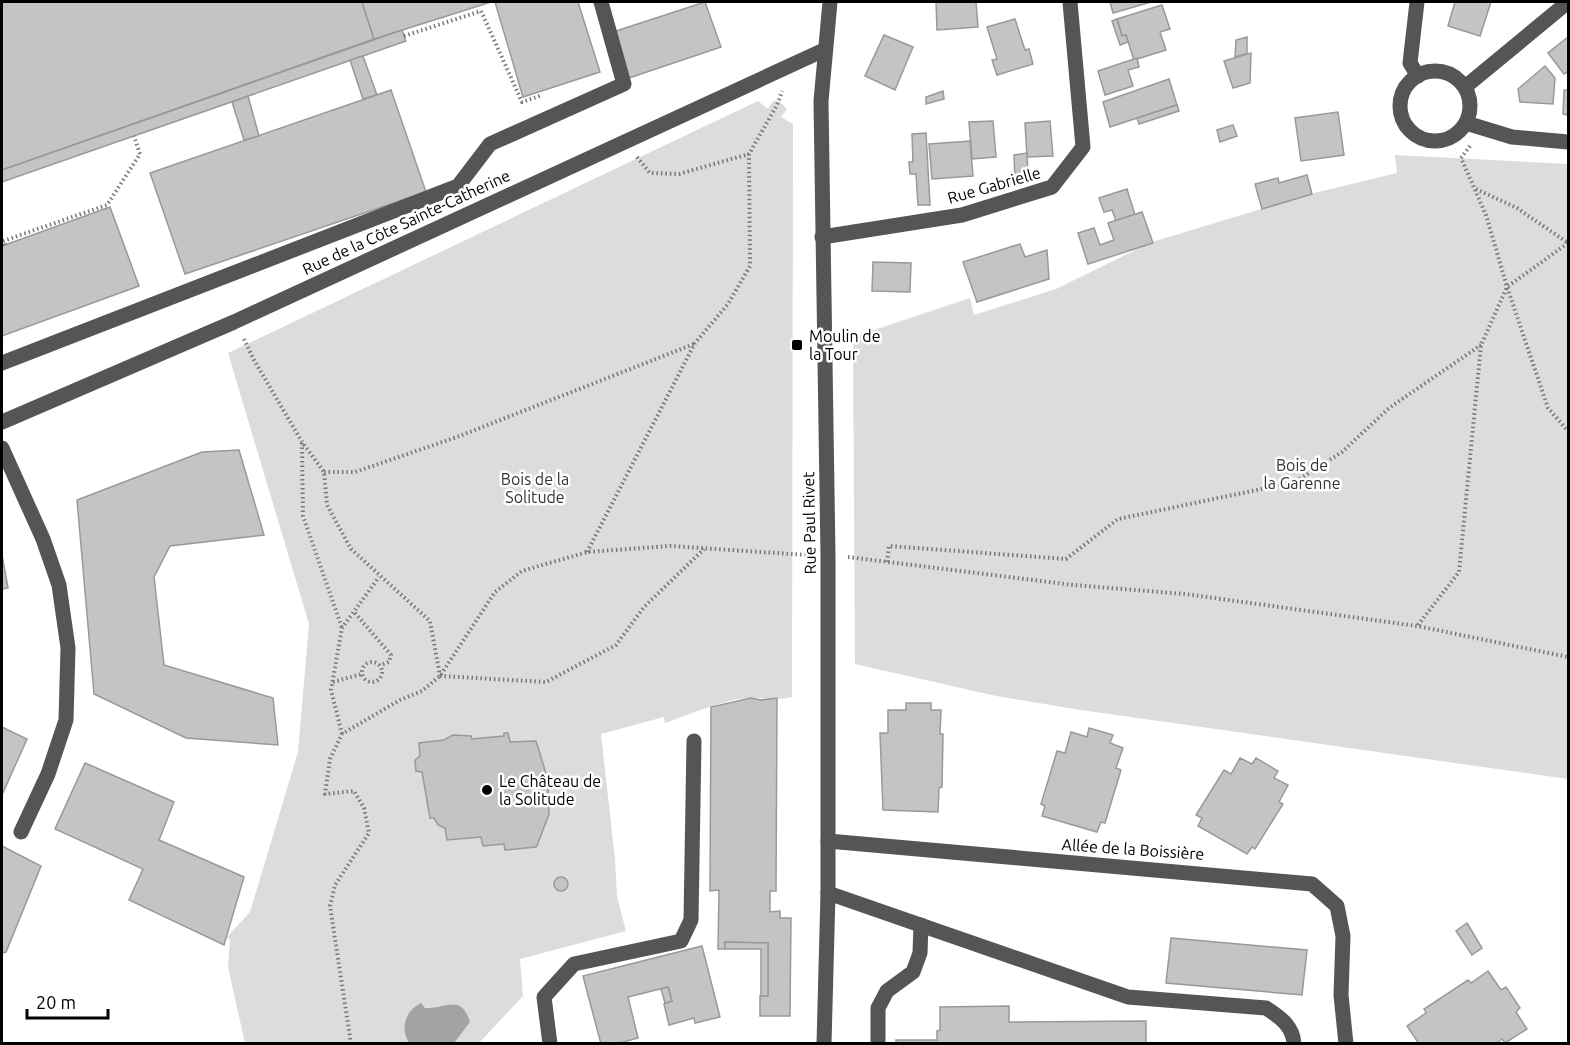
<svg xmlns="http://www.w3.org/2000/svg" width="1570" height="1045" font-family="Ubuntu,sans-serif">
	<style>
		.green { fill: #dcdcdc }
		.water { fill: #a3a3a3 }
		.building { fill: #c4c4c4; stroke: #999; stroke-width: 1.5 }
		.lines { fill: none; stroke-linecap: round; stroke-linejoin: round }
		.path { stroke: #777; stroke-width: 4; stroke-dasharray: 1.5 3; stroke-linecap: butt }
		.minor { stroke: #555; stroke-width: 15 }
		.poi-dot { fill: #000; stroke: #fff; stroke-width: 2 }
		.labels { text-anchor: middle; stroke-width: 5; stroke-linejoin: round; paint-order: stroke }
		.street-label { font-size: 16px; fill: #000; stroke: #fff }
		.poi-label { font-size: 16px; fill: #000; stroke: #fff; text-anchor: start }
		.park-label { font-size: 16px; fill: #333; stroke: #fff }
	</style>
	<rect width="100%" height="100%" fill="#fff"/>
	<!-- green -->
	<g class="green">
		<path d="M758 101 768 109 773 101H779L787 109 781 117 793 124 792 697C778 701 765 697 751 698 727 698 688 715 665 723L664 717 601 734 615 859 617 897 626 931 520 959 523 996 479 1043H245L228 967 230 940 227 937 250 912 298 752 309 624 228 353Z"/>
		<path d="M1395 155 1568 164V779L1081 710 996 696 855 664 853 337 970 298 974 315 1056 289 1152 242 1314 193 1397 173Z"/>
	</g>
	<!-- water -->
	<path class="water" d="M421 1003 425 1008C446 1009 461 993 470 1022L454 1043H409C400 1028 405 1011 421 1003Z"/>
	<!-- building -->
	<g class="building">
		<path d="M2 2H362L374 39 2 170Z"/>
		<path d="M362 2H491L374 39Z"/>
		<path d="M495 2H578L600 72 523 97Z"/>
		<path d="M705 2 721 47 629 78 613 32Z"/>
		<path d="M936 2H976L978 27 937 30Z"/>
		<path d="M1110 2H1151L1113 13Z"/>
		<path d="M1455 2H1491L1480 36 1448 26Z"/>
		<path d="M1162 5 1170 29 1160 32 1166 50 1134 60 1126 35 1122 36 1117 19Z"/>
		<path d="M1015 19 1025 50 1029 49 1033 64 997 75 992 60 997 59 987 27Z"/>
		<path d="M1117 19 1122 36 1126 35 1128 42 1120 45 1112 21Z"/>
		<path d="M402 30 406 41 2 182V170Z"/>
		<path d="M884 35 913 47 895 90 865 76Z"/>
		<path d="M1247 37V54L1235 57 1236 40Z"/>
		<path d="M1568 37V72L1564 74 1548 53Z"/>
		<path d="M1251 53 1250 83 1233 88 1224 61Z"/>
		<path d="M363 56 377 95 363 99 350 60Z"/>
		<path d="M1137 58 1139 67 1128 70 1133 86 1105 95 1098 71Z"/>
		<path d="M1545 66 1555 78 1553 104 1520 102 1518 89Z"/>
		<path d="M1169 79 1177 105 1110 127 1103 102Z"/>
		<path d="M391 90 426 192 185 274 150 173Z"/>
		<path d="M1564 90H1568V115L1563 114Z"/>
		<path d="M943 91 944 99 926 104V97Z"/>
		<path d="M248 96 259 136 244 140 232 102Z"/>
		<path d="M1177 105 1179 111 1139 124 1137 118Z"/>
		<path d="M1338 112 1344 155 1301 161 1295 118Z"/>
		<path d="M993 121 996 157 972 159 969 122Z"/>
		<path d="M1050 121 1053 156 1027 157 1025 123Z"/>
		<path d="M1233 125 1237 136 1220 142 1217 130Z"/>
		<path d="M926 133 930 205H918L916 174H910L909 162H913L912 134Z"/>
		<path d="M970 141 973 176 932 179 929 144Z"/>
		<path d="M1027 153 1028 173 1015 179 1014 155Z"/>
		<path d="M1307 175 1312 194 1262 209 1255 184 1278 178 1279 183Z"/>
		<path d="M1127 189 1135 215 1116 221 1112 210 1104 212 1099 198Z"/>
		<path d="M110 207 139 286 2 336V246Z"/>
		<path d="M1142 212 1153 243 1088 264 1078 233 1094 228 1100 245 1114 240 1108 223Z"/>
		<path d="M1020 244 1025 257 1047 250 1049 279 977 302 963 262Z"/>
		<path d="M873 262 911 263 910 292 872 291Z"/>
		<path d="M239 450 264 535 170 546 154 577 164 665 273 698 278 745 186 738 94 694 77 500 202 452Z"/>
		<path d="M2 555 8 588 2 589Z"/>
		<path d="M751 698 761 700 777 698 776 891H770V912L780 911V918H791L790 1016H760V996H768V943L725 942V949H718L719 890 710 891 711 707Z"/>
		<path d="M906 703H931V710H941L940 734H943L942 787 939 788 938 812 883 810 880 733H888V710H906Z"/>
		<path d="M2 727 27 739 2 795Z"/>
		<path d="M1089 728 1113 735 1110 743 1123 748 1116 768 1121 770 1105 823 1101 822 1097 832 1042 816 1045 806 1041 804 1057 751 1065 753 1071 732 1087 737Z"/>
		<path d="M504 733H508L510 742 536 741 544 767 548 782 549 814 538 843 536 847 505 850 504 844 483 846 481 837 447 840 445 828 438 825 434 818H430L422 772 416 771 415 760 420 756 419 743 444 740 453 735 471 736 472 739 504 736Z"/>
		<path d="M1240 758 1252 764 1256 758 1278 771 1274 778 1288 785 1279 802 1283 804 1255 849 1252 847 1247 854 1198 826 1202 818 1196 815 1224 770 1231 774Z"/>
		<path d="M85 763 174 802 159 840 244 877 224 945 129 900 143 869 55 829Z"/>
		<path d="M2 846 41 866 6 952 2 953Z"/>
		<circle cx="561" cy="884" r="7"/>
		<path d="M1467 923 1482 948 1472 955 1456 931Z"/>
		<path d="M1171 938 1307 950 1302 995 1166 983Z"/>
		<path d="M725 942 768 943V996H761V949H725Z"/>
		<path d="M702 946 720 1017 695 1023 694 1018 669 1025 664 1004 672 1001 668 987 628 997 638 1038 616 1044H601L583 976Z"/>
		<path d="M1488 971 1501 990 1506 987 1520 1008 1516 1012 1527 1029 1505 1043 1502 1039 1495 1044H1419L1407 1026 1426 1013 1424 1009 1468 980 1471 983Z"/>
		<path d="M668 987 672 1001 665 1003 661 989Z"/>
		<path d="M1009 1006V1022L1146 1021V1044H896V1040H937V1031L940 1030V1007Z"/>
	</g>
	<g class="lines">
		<!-- path -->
		<g class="path">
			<path d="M404 36 481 11 522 102 542 95"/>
			<path d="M1470 146 1461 158 1486 215 1507 287 1548 408 1568 431"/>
			<path d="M637 157 650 173 679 174 749 154"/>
			<path d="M1476 189 1517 208 1568 243"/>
			<path d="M5 245 3 241 107 205 140 154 134 136"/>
			<path d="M244 339 254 360 302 442 324 472 327 505 351 549 430 621 440 676"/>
			<path d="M302 443 303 516 342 628"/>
			<path d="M324 472H355L457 437 694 344"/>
			<path d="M587 552 695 343 728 304 750 266 749 154 777 105 782 91"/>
			<path d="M848 557 1073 585 1185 594 1417 626 1568 657"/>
			<path d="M887 562 889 546 1066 559 1118 519 1295 482 1342 452 1389 408 1481 345"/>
			<path d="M355 613 391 655 389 662 380 665"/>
			<path d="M1418 625 1459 572 1481 345 1507 287 1568 243"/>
			<circle cx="372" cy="672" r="10"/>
			<path d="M440 676 546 682 616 645 644 607 704 549"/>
			<path d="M333 682 362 674"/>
			<path d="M342 734 331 690 342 628 379 577"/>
			<path d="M351 1044 330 906 335 885 369 833 364 808 354 791 325 794 330 759 342 734 400 700 422 691 440 676 495 592 522 571 587 552 670 546 807 555"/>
		</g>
		<!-- minor -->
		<g class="minor">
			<path d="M1417 2 1410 63 1418 76"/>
			<circle cx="1435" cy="106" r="35"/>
			<path d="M1465 87 1568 2"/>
			<path d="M1466 123 1512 137 1568 142"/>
			<path d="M822 237 962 215 1052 187 1083 147 1070 2"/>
			<path d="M2 363 458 186 490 144 624 84 601 2"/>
			<path d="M2 422 234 322 824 50"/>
			<path d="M2 448 43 539 59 585 68 648 66 720 48 774 21 832"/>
			<path d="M828 841 1312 884 1337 906 1343 936 1341 995 1346 1044"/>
			<path d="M828 893 1128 997 1266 1008C1280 1017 1293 1026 1294 1044"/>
			<path d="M550 1044 544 997 574 964 681 941 691 920 694 741"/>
			<path d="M824 1044 828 893V556L821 101 830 2"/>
			<path d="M878 1044V1008L887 991 913 972 920 953 921 925"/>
		</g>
	</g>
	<!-- markers -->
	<g class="poi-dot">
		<rect x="791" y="339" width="12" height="12" rx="3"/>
		<circle cx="487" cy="790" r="6"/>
	</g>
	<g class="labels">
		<!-- street labels -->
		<g class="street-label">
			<text transform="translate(994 185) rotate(-16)" y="6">Rue Gabrielle</text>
			<text transform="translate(406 222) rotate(-25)" y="6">Rue de la Côte Sainte-Catherine</text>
			<text transform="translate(809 523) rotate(-91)" y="6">Rue Paul Rivet</text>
			<text transform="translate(1133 849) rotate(4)" y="6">Allée de la Boissière</text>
		</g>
		<!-- poi labels -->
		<g class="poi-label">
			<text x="809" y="342">Moulin de<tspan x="809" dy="18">la Tour</tspan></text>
			<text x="499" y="787">Le Château de<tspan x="499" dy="18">la Solitude</tspan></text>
		</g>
		<!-- park labels -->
		<g class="park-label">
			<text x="1302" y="471">Bois de<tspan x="1302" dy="18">la Garenne</tspan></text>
			<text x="535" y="485">Bois de la<tspan x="535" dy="18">Solitude</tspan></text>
		</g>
	</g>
	<!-- border -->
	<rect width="1570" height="1045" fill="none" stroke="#000000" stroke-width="6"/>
	<!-- scale -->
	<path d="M27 1009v9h81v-9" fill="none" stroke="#000000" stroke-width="3"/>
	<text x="36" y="1009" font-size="18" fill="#000000" stroke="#ffffff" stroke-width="4.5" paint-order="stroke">20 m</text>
</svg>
